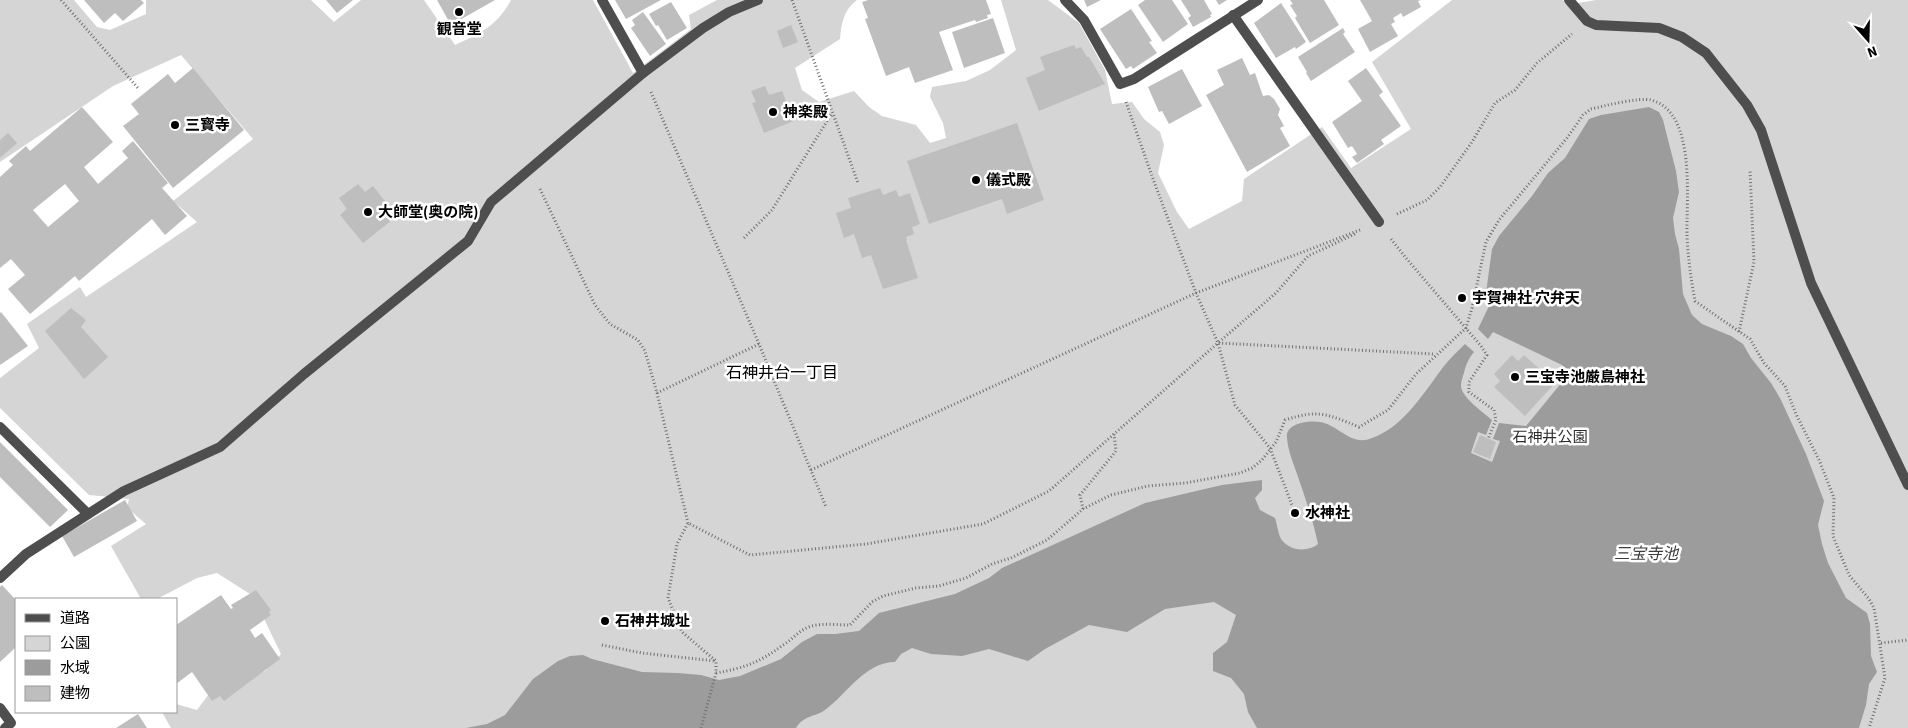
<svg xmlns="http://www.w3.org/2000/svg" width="1908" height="728" font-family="'Source Sans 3','Noto Sans JP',sans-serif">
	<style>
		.green { fill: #d5d5d5 }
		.water { fill: #9c9c9c }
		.building { fill: #bebebe; fill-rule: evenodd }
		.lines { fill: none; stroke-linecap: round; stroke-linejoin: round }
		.path { stroke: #707070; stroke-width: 3; stroke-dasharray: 1 2.5; stroke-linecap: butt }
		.service { stroke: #4e4e4e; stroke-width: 10 }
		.minor { stroke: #4e4e4e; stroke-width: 10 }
		.poi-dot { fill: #000; stroke: #fff; stroke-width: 2 }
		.labels { text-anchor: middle; stroke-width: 5; stroke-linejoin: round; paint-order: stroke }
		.poi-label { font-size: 15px; font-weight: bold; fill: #000; stroke: #fff; text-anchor: start }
		.park-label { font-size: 15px; fill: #2c2c2c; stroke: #fff }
		.neighbourhood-label { font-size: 16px; fill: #000; stroke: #fff }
		.water-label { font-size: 16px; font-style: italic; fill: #3d3d3d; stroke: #fff }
	</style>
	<rect width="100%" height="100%" fill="#fff"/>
	<!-- green -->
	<path class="green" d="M0 0H74L97 27 110 30 146 14V0H311L334 22 361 0H424L455 45C481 33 497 26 511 0H593L633 73 691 29 689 15 717 0H857C844 9 841 24 840 39L795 68 802 90 819 102 854 91 869 107 882 116 916 125 930 143 946 138 943 123 930 97 932 87 966 81 990 70 1016 50 1001 0H1048L1079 23 1105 70 1112 104 1132 102 1144 119 1160 132 1164 145 1158 173 1177 212 1189 229 1242 201 1244 179 1322 127 1351 168 1411 129 1372 62 1452 0H1563L1566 5 1596 0H1908V728H171L162 712H176V704L197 710 220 679 246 678 265 671 281 654 253 596 217 573 197 578 157 599H141L111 546 146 524 127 508 129 499 89 495 0 408V378L39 348 27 324 80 287 86 297 197 222 173 201 253 139 181 55 113 86 0 162Z"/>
	<!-- water -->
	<path class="water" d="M1649 107 1659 112 1663 120 1676 171 1679 192 1673 218 1675 234 1679 249 1683 294 1692 315 1702 324 1731 336 1743 344 1751 358 1771 383 1780 398 1806 454 1824 501 1818 525 1822 544 1828 563 1846 598 1867 613 1870 624 1871 656 1877 672 1869 684 1866 705 1859 728H1257L1248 712 1244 694 1231 678 1213 671V653L1227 642 1236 615 1214 602 1165 609 1127 632 1089 625 1045 649 1028 661 989 649 962 656 931 654 912 648 901 654 895 662C865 662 847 694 825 710 815 717 804 715 796 728H466L487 724 505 715 533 679 558 661 570 656 583 655 592 659 642 672 678 673 701 675 719 680 740 676 781 659 802 642 817 634H835L859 631 879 613 955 594 989 578 1002 568 1145 503 1222 485 1262 480V490L1255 498 1260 510 1275 518C1277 524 1278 532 1280 537 1287 551 1307 553 1318 544 1313 520 1305 497 1297 474 1293 462 1288 451 1287 438 1285 423 1309 420 1320 422 1339 425 1351 447 1372 438 1404 427 1425 391 1444 366 1450 358 1458 351 1465 344L1474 352C1469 358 1466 364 1464 373 1463 376 1461 381 1461 385 1460 396 1484 413 1492 420L1486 435 1478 432 1471 453 1492 462 1500 441 1493 439 1499 423 1526 426 1567 376 1566 369 1562 365 1493 332 1488 339 1478 329 1489 306 1486 293 1492 249 1499 236 1532 196 1548 173 1565 158 1589 119 1601 115Z"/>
	<!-- building -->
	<g class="building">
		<path d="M84 0H141L144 3 123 21 115 13 104 23Z"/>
		<path d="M326 0H353L337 13Z"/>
		<path d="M437 0H495L451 25Z"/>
		<path d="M615 0H661L626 19Z"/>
		<path d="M868 0H986L991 14 987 15 988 18 976 22 975 20 939 32 953 70 915 83 909 67 886 76 865 19 868 18 862 2Z"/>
		<path d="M1084 0H1101L1087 7Z"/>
		<path d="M1145 0H1172L1188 24 1163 42 1138 5Z"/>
		<path d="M1181 0H1204L1212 14 1210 15 1211 17 1193 27 1188 18 1191 16Z"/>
		<path d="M1216 0H1227L1219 5Z"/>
		<path d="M1290 0H1324L1339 25 1310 43 1295 18 1297 16 1290 5 1293 4Z"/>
		<path d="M1360 0H1421L1418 1 1421 7 1403 17 1401 13 1393 18 1395 22 1391 24 1398 36 1370 52 1358 29 1372 21Z"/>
		<path d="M671 2 687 28 667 40 658 25 656 26 649 14Z"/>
		<path d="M1281 3 1306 42 1296 49 1295 47 1276 58 1254 23Z"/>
		<path d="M1131 9 1152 41 1149 42 1157 53 1133 69 1131 66 1126 69 1100 29Z"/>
		<path d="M643 12 666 44 650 56 631 28 635 25 632 20Z"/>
		<path d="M993 18 1005 53 964 68 952 32Z"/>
		<path d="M791 25 798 42 783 48 777 31Z"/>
		<path d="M1343 28 1345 32 1343 34 1355 52 1311 81 1306 73 1307 72 1298 57Z"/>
		<path d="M1074 45 1076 49 1081 47 1087 57H1089L1105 84 1039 111 1026 78 1045 70 1040 57Z"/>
		<path d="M1242 58 1250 75 1255 73 1263 96 1269 95 1274 99 1280 109 1278 115 1284 126 1280 128 1290 146 1247 172 1206 95 1224 85 1217 70Z"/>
		<path d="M193 68 244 130 173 188 123 126 139 114 131 104 168 74 175 83Z"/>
		<path d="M1366 68 1383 92 1379 95 1401 126 1381 140 1384 144 1357 163 1352 157 1357 154 1352 146 1348 148 1332 122 1362 101 1348 81Z"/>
		<path d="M1182 69 1202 106 1169 124 1162 111 1159 112 1148 87Z"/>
		<path d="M765 86 769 95 782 91 794 121 764 133 752 103 756 102 751 91Z"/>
		<path d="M82 107 113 142 84 167 98 184 128 158 122 151 133 141 168 183 162 188 187 216 165 235 152 219 79 281 75 276 30 314 8 289 25 275 11 259 0 268V177L13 165 9 161 26 146 30 151ZM65 184 79 201 48 227 33 210Z"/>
		<path d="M1017 123 1044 200 1007 214 1002 199 929 224 907 161Z"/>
		<path d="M8 133 17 143 0 158V140Z"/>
		<path d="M358 184 365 192 373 186 397 216 363 243 340 215 347 209 339 198Z"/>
		<path d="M880 188 883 195 896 190 899 197 910 193 920 224 912 227 914 234 906 237 907 240H906L918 278 883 289 871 255 862 258 854 234 844 238 836 213 851 208 848 198Z"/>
		<path d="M71 308 86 320 81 327 108 357 84 379 45 331Z"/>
		<path d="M1 312 28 346 0 365V313Z"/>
		<path d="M1512 355 1518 361 1524 355 1555 383 1525 416 1494 387 1500 381 1494 374Z"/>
		<path d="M1480 435 1496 442 1490 459 1473 452Z"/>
		<path d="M0 442 68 510 50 527 0 477Z"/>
		<path d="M125 500 137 521 74 557 62 536Z"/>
		<path d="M1298 507 1301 516 1293 519 1290 509Z"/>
		<path d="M2 585 16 600V647L0 662V587Z"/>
		<path d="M256 590 271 610 269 612 271 615 250 630 255 638 262 633 280 659 224 701 220 696 212 701 192 672 176 684V625L221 595 231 609 233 608 231 605Z"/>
		<path d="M138 714 147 728H116Z"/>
	</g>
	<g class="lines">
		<!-- path -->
		<g class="path">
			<path d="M61 0 138 88"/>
			<path d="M792 0 858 183"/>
			<path d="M651 92 759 344 826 507"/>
			<path d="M1126 102 1153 179 1196 293 1218 343 1235 405 1270 448 1292 505"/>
			<path d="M540 189 595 305 610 324 638 340 645 351 657 393 688 523"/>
			<path d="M1397 214 1427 200 1440 187 1472 142 1495 103 1515 90 1537 63 1572 34"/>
			<path d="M744 238 772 210 832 113"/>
			<path d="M1391 239 1406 258 1481 346 1487 355 1469 382V392L1494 410 1496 420 1488 439"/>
			<path d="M1739 332 1754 262 1750 170"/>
			<path d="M1219 342 1276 293 1308 256 1355 234"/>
			<path d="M657 393 759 344"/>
			<path d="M811 470 1196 293 1360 230"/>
			<path d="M1083 509 1080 495 1116 451 1114 434"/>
			<path d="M1881 643 1908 640"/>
			<path d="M602 645 642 653 715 661"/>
			<path d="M716 673C745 668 760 662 783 645 793 639 800 629 812 626 823 623 838 625 850 625L872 602 883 596 916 588 939 586 966 578 992 564 1011 558 1047 540 1083 509 1111 495 1148 486 1185 483 1240 473 1252 468 1262 460 1276 442 1285 420C1319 409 1327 414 1359 427L1388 410 1416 374 1466 328 1472 308 1486 242 1499 220 1567 138 1583 115 1591 109C1604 106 1639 97 1651 100 1697 112 1686 200 1687 236 1688 258 1691 279 1695 301L1750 339 1764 363 1785 386 1796 414 1820 462 1834 498 1833 536 1849 575 1869 599 1874 608 1885 678 1869 728"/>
			<path d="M701 728 716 673V661L682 632 668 598 677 544 688 523 750 555 866 544 983 524 1049 491 1218 343 1434 354"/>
		</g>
		<!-- service -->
		<g class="service">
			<path d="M602 0 643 73"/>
			<path d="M1233 15 1379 222"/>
		</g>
		<!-- minor -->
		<g class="minor">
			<path d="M1065 0 1084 20 1120 84 1134 79 1258 0"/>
			<path d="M1569 0 1587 21 1596 25 1659 28 1682 37 1706 53 1747 105 1761 130 1811 283 1908 485"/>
			<path d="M0 427 88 514"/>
			<path d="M0 578 26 554 124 491 220 447 304 374 468 241 491 202 643 73 703 28 729 12 758 0"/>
			<path d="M0 708 11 723 5 728"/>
		</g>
	</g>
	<!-- markers -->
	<g class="poi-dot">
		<circle cx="459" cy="12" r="5"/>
		<circle cx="773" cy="112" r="5"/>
		<circle cx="175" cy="125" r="5"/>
		<circle cx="976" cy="180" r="5"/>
		<circle cx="368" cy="212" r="5"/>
		<circle cx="1462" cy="298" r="5"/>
		<circle cx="1515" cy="377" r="5"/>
		<circle cx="1295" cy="513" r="5"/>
		<circle cx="605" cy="621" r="5"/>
	</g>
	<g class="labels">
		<!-- poi labels -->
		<g class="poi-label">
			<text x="459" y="34" text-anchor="middle">観音堂</text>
			<text x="783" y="117">神楽殿</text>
			<text x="185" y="130">三寳寺</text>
			<text x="986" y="185">儀式殿</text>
			<text x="378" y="217">大師堂(奥の院)</text>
			<text x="1472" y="303">宇賀神社 穴弁天</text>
			<text x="1525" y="382">三宝寺池厳島神社</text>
			<text x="1305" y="518">水神社</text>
			<text x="615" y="626">石神井城址</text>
		</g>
		<!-- park labels -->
		<g class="park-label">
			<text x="1550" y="442">石神井公園</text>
		</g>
		<!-- neighbourhood labels -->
		<g class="neighbourhood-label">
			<text x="782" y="378">石神井台一丁目</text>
		</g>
		<!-- water labels -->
		<g class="water-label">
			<text x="1646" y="559">三宝寺池</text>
		</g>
	</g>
	<!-- legend -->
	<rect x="15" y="598" width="162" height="115" fill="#ffffff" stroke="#999999"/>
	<rect x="25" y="614" width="25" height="8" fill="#4e4e4e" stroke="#999999"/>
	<text x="60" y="623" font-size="15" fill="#000000">道路</text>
	<rect x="25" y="636" width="25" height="15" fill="#d5d5d5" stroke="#999999"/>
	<text x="60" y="648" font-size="15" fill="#000000">公園</text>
	<rect x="25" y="660" width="25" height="15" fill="#9c9c9c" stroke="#999999"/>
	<text x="60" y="673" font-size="15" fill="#000000">水域</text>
	<rect x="25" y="686" width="25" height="15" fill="#bebebe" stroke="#999999"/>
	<text x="60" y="698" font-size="15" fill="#000000">建物</text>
	<!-- north arrow -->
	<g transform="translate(1868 40) rotate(160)" stroke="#ffffff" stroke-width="4" paint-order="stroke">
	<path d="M0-4L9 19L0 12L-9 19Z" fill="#000000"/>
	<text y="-8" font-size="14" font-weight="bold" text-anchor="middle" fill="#000000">N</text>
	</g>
</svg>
